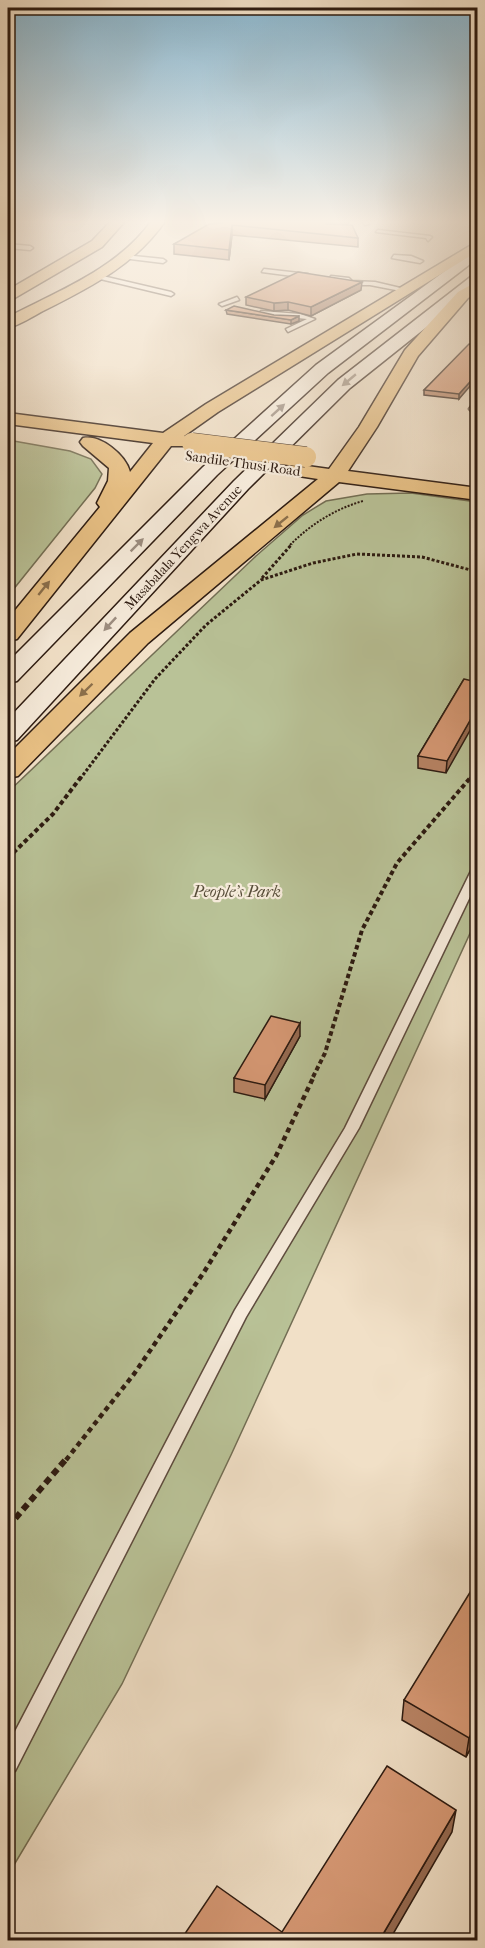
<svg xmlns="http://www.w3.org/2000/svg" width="485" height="1948" font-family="'IM FELL French Canon',serif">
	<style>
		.green { fill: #b9c297; stroke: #736e54; stroke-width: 1.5 }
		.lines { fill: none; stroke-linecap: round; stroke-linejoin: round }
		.service-casing { stroke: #5e4c3e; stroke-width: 3 }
		.secondary-casing { stroke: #2d1b11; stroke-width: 3 }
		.primary-casing { stroke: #2d1b11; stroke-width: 3 }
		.trunk-casing { stroke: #2d1b11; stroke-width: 3 }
		.path-far4 { stroke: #2d1b11; stroke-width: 2; stroke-dasharray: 2 1.5; stroke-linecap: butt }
		.path-far3 { stroke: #2d1b11; stroke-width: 3; stroke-dasharray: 3 2; stroke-linecap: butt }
		.path-far2 { stroke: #2d1b11; stroke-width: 4; stroke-dasharray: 4.5 3; stroke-linecap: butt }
		.path-far1 { stroke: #2d1b11; stroke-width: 4.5; stroke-dasharray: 5 4; stroke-linecap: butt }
		.path { stroke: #2d1b11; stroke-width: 6; stroke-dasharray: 7 4.5; stroke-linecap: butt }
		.service { fill: #f6ebdb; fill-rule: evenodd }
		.secondary { fill: #f6ebdb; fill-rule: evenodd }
		.primary { fill: #e8c084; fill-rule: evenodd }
		.trunk { fill: #e8c084; fill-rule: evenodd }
		.primary-bridge-casing { stroke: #2d1b11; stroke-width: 21; stroke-linecap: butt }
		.primary-bridge { stroke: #e8c084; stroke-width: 20 }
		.wall { fill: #b88364; stroke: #2d1b11; stroke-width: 1.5 }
		.shaded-wall { fill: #966a51; stroke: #2d1b11; stroke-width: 1.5 }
		.building { fill: #d69874; stroke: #2d1b11; stroke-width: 1.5 }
		.oneway { fill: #9c8d80 }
		.oneway2 { fill: #8a6e4a }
		.labels { text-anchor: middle; stroke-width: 4.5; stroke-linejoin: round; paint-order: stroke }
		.far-street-label { font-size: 14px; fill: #2d1b11; stroke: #f6ebdb }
		.park-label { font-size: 16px; font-style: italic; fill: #574d39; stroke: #f6ebdb }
	</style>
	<rect width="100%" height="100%" fill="#f1e0c7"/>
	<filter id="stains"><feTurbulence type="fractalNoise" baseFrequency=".00333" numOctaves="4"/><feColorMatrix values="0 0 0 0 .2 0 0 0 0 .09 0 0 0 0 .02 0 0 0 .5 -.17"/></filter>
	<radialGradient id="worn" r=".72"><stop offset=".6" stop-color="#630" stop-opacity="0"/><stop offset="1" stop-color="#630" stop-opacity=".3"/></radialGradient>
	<!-- green -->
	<g class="green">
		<path d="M8 440 70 451 91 459 102 474 95 488 8 596Z"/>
		<path d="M411 493 477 502V918L231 1455 122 1684 8 1875V792L256 556 303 515 326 501 367 494Z"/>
	</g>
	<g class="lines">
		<!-- service casing -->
		<g class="service-casing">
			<g id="service">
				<path d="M362 220H367L369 224 365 225Z"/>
				<path d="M378 230 430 236 432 237 428 241 426 238 376 232Z"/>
				<path d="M8 244 30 246 33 248 30 250 8 248Z"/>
				<path d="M124 255 163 259 166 261 163 263 122 258Z"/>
				<path d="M394 255 411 256 423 261 420 263 392 258Z"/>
				<path d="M264 269 308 274 311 276 308 278 262 272Z"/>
				<path d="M94 274 171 292 174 294 171 296 92 277Z"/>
				<path d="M331 276 349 278 352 281 375 282 409 290 406 292 370 285H350L347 281 329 279Z"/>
				<path d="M237 297 239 300 222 306 219 304Z"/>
				<path d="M261 311 300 314 315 319 288 332 286 329 307 319 259 314Z"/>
				<path d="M478 397 475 409 478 418 469 409Z"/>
				<path d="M478 864V880L359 1128 246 1317 15 1771 8 1773V1745L235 1310 345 1128 473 867Z"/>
			</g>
		</g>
		<!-- secondary casing -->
		<g class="secondary-casing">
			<g id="secondary">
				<path d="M478 247V258L328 373 217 475 17 681 8 683V662L203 467 316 365Z"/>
				<path d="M478 274V286L350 388 248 489 17 740 8 742V719L234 481 338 380 473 275Z"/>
			</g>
		</g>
		<!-- primary casing -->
		<g class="primary-casing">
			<g id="primary">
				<path d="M478 241V251L218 412 184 436 191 438 194 442 191 446H171L17 639 8 641V619L100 507 97 503 108 481 109 468 83 446 80 442 83 438C100 434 126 455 130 472L153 443 8 424V413L163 433 206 404Z"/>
				<path d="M478 281V292L468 298 418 356 377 427 348 471 478 488V500L339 482 148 643 18 776 8 778V755L130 633 318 479 286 474 283 470 286 466 293 464 329 469 359 427 405 350 458 292Z"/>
			</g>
		</g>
		<!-- trunk casing -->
		<g class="trunk-casing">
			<g id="trunk">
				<path d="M112 220H126L102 247 13 299 8 300V290L92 241Z"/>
				<path d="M152 220H166C136 264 91 287 45 310 33 316 20 325 8 328V317C58 291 119 268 152 220Z"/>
			</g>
		</g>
		<!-- path-far4 -->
		<path class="path-far4" d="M290 545C311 524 335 509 363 501"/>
		<!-- path-far3 -->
		<g class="path-far3">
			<path d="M262 578 292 544"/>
			<path d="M80 779 155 679 206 625 261 580 313 563 357 554 422 557 478 572"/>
			<path d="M470 779 478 769"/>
		</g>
		<!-- path-far2 -->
		<g class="path-far2">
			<path d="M8 858 53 814 81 777"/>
			<path d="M313 1077 325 1053 362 930 397 863 471 777"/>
		</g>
		<!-- path-far1 -->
		<path class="path-far1" d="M66 1460 134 1374 204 1272 276 1156 314 1076"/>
		<!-- path -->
		<path class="path" d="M8 1527 67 1458"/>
		<!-- service -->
		<use href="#service" class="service"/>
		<!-- secondary -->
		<use href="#secondary" class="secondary"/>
		<!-- primary -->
		<use href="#primary" class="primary"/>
		<!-- trunk -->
		<use href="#trunk" class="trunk"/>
		<!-- primary-bridge casing -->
		<g class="primary-bridge-casing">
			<path id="primary-bridge" d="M192 443 306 457"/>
		</g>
		<!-- primary-bridge -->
		<use href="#primary-bridge" class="primary-bridge"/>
	</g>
	<!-- wall -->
	<g class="wall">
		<path d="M219 220H348V225L358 238V247L232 235 229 260 174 254V244L220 223Z"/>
		<path d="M361 290 311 316 288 310 274 311 246 305V297Z"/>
		<path d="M226 310 299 321 291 324 227 314Z"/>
		<path d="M477 345 459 399 424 395V390Z"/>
		<path d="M464 679 446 773 418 768V756Z"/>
		<path d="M300 1036 265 1099 234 1092V1078Z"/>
		<path d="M404 1700 477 1736 466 1757 402 1720Z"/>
	</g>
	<!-- shaded-wall -->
	<g class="shaded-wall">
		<path d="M232 225V235L229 260V250Z"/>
		<path d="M362 282 361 290 311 316V307Z"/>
		<path d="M288 302V310L274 311V303Z"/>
		<path d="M299 316V321L291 324V320Z"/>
		<path d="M477 374V378L459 399V394Z"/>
		<path d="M477 708V718L446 773 447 761Z"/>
		<path d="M300 1023V1036L265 1099V1085Z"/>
		<path d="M477 1722V1736L466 1757 469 1738Z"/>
		<path d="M456 1810 452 1832 389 1941H379Z"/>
	</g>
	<!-- building -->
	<g class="building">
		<path d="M221 220H329L326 224 352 225 358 238 232 225 229 250 174 244 209 224 222 223Z"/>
		<path d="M298 272 362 282 311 307 288 302 274 303 246 297Z"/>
		<path d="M234 306 274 315 299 316 291 320 226 310Z"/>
		<path d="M469 344 477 345V374L459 394 424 390Z"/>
		<path d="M464 679 477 682V708L447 761 418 756Z"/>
		<path d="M271 1016 300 1023 265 1085 234 1078Z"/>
		<path d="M477 1581V1722L469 1738 404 1700Z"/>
		<path d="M387 1766 456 1810 379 1941H180L217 1886 282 1932Z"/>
	</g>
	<!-- one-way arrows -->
	<defs><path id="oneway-solid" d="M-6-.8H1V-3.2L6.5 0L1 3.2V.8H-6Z" transform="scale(1.5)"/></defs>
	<g class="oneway">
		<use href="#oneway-solid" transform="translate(349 380) rotate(140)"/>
		<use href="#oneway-solid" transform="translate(278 410) rotate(-42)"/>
		<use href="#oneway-solid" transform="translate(137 545) rotate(-45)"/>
		<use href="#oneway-solid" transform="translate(110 624) rotate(133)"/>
	</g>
	<g class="oneway2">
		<use href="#oneway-solid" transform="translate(281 522) rotate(141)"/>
		<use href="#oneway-solid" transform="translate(44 588) rotate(-51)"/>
		<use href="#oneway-solid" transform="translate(86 690) rotate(136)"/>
	</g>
	<!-- sky -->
	<linearGradient id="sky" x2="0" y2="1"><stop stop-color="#89b8d2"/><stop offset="0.45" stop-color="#f9f1e6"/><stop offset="1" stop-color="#f9f1e6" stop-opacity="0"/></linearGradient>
	<rect width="485" height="493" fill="url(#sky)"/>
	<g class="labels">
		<!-- far-street labels -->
		<g class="far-street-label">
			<text transform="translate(243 463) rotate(8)" y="5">Sandile Thusi Road</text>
			<text transform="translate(183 547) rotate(-47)" y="5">Masabalala Yengwa Avenue</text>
		</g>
		<!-- park labels -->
		<g class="park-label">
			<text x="237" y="897">People's Park</text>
		</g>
	</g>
	<!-- margin -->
	<rect width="485" height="1948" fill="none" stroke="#f1e0c7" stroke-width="30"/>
	<rect x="9" y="9" width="467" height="1930" fill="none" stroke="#2d1b11" stroke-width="3"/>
	<rect x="15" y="15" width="455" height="1918" fill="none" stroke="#2d1b11" stroke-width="1.5"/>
	<rect width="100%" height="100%" filter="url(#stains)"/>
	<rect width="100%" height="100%" fill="url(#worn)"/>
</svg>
